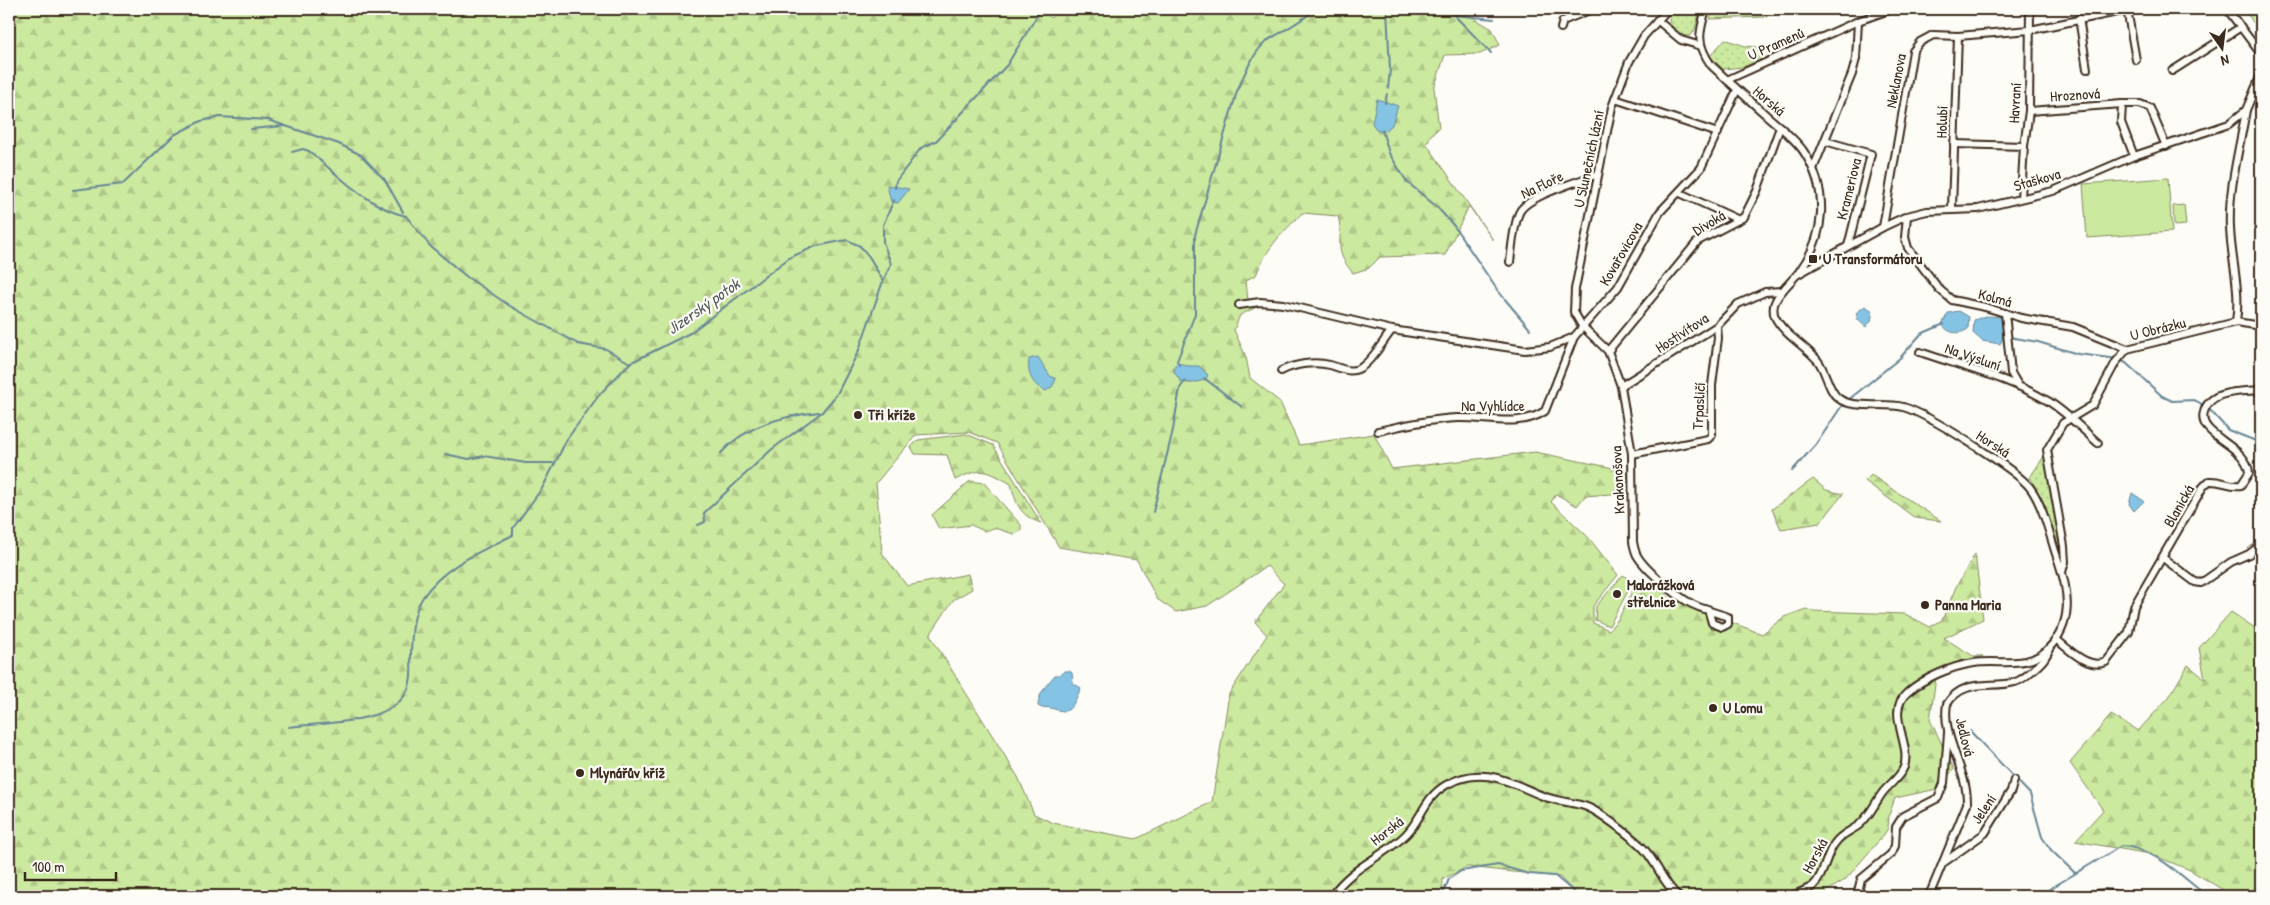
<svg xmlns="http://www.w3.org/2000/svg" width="2270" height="905" font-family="'Patrick Hand',sans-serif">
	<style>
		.grass { fill: url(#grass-dots); stroke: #848a5f }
		.forest { fill: url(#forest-firs); stroke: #848a5f; fill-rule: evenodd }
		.park { fill: url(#park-tufts); stroke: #848a5f }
		.garden { fill: #cce9a0; stroke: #848a5f }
		.water { fill: #85c3e5; stroke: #678695 }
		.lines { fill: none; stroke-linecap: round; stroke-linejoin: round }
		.stream { stroke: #678695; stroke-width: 2 }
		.minor-casing { stroke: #3b2a1e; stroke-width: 10 }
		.minor { stroke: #fdfcf7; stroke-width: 6 }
		.poi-dot { fill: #3b2a1e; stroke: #fdfcf7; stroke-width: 2 }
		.labels { text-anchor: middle; stroke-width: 4.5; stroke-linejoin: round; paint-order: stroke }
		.street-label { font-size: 15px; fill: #3b2a1e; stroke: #fdfcf7 }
		.poi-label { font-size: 15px; font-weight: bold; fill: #3b2a1e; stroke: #fdfcf7; text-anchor: start }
		.water-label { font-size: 16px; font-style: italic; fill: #51585a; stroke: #fdfcf7 }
	</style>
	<defs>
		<pattern id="grass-dots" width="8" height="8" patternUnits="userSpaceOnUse" patternTransform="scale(1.25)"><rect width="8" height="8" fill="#cce9a0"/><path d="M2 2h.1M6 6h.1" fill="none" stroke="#b0c889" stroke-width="1.8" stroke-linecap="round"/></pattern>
		<pattern id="forest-firs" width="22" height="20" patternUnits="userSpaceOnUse" patternTransform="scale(1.25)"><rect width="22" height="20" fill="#cce9a0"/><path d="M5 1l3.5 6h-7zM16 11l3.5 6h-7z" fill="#b0c889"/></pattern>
		<pattern id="park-tufts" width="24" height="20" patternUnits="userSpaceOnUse" patternTransform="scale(1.25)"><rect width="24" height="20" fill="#cce9a0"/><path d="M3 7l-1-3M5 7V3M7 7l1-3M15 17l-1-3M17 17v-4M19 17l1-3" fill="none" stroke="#b0c889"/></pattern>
	</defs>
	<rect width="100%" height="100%" fill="#fdfcf7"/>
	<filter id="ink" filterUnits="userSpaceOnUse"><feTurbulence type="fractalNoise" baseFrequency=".02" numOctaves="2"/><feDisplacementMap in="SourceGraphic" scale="10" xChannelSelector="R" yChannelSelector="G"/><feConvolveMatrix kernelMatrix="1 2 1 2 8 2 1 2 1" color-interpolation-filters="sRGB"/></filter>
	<g filter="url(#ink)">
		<!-- grass -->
		<g class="grass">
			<path d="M1673 9H1701L1694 32 1690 36C1679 36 1674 31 1669 21Z"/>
			<path d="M1713 9H1790L1765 15 1764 17 1710 19Z"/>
			<path d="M1725 39 1745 46 1757 47 1760 56 1766 57 1743 67 1723 69 1710 56Z"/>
			<path d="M2045 455 2049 463 2064 563 2045 506 2030 477Z"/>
		</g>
		<!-- forest -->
		<g class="forest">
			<path d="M9 9H1042L1051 18 1058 9H1459L1492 29 1500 45 1480 54 1445 55 1434 88 1439 128 1429 137V141L1426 143 1493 240 1469 206 1445 255 1380 257 1369 268 1353 273C1331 247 1345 243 1338 216L1302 213C1280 236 1269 244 1256 275L1246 280 1248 301 1256 302 1259 306 1240 315 1234 330 1246 357 1250 378 1280 402 1299 445 1374 434 1392 469 1535 452 1628 471 1624 493 1585 496 1577 506 1556 494 1551 502 1588 537 1618 575 1593 606V623L1609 630 1619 618 1636 583 1666 593 1672 603 1677 600 1703 611 1712 626 1726 631 1733 623 1762 634 1784 617 1806 609 1811 611 1905 614 1930 627 1942 620 1956 587 1975 554 1983 619 1944 638 1973 656H1983L1937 670 1930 720 1954 769 1937 789 1895 798 1889 815 1888 828 1883 836 1845 880 1827 891 1824 896H1577L1560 877 1467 867 1443 879 1442 896H9ZM969 432 997 443 1059 547 1137 560 1157 599 1176 612 1207 606 1267 566 1284 584 1255 622 1267 635 1229 694 1212 802 1136 839 1053 823 1034 814 1018 777 930 635 953 600 972 589 968 574 907 586 882 553 876 483 916 435Z"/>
			<path d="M966 434 993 445 1041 523C1020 516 1016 504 1011 484 985 469 982 467 955 480L947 455 915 454 911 447 918 440Z"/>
			<path d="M1871 475 1941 521 1915 518 1865 481Z"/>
			<path d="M1813 479 1826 490 1843 494 1820 523 1781 529 1772 509Z"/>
			<path d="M970 481 984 483 1021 525V531L1014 534 994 528 984 531 971 525 939 529 932 515Z"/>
			<path d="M2231 612 2261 632V896H2233L2190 870 2150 854 2075 841 2103 810 2070 763 2111 715 2138 731 2169 697 2188 665 2205 679 2199 648Z"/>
		</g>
		<!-- park -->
		<path class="park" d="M2241 9H2252L2261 23V35L2246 11Z"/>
		<!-- garden -->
		<g class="garden">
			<path d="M2168 178 2172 232 2087 238 2083 184Z"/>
			<path d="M2184 205 2186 225 2174 226 2173 206Z"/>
			<path d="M1623 575 1633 582 1609 626 1595 620 1596 606Z"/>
		</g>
		<!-- water -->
		<g class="water">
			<path d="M1377 99 1398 106 1392 125 1385 131H1377L1372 123Z"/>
			<path d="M887 185 909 189 898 203 891 202Z"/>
			<path d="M1865 306 1873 311 1871 321 1866 327 1858 320 1856 313Z"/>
			<path d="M1959 311 1969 317 1968 329C1959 335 1948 334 1942 324L1948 313Z"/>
			<path d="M1986 316 2001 317C2004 325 2005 337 2000 344L1982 341 1973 333 1974 320Z"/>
			<path d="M1038 357 1050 376 1056 379 1052 387 1046 391C1032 386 1027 373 1029 359Z"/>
			<path d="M1179 363 1188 366H1199L1208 375 1205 380 1192 383 1181 382 1174 372 1175 365Z"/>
			<path d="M2132 493 2144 501 2134 511 2129 504Z"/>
			<path d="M1065 671H1070L1072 673 1073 683 1081 688C1078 694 1074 705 1069 709 1063 715 1051 705 1042 708L1038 706C1038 694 1047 684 1055 675H1059Z"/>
		</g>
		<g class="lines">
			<!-- stream -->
			<g class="stream">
				<path d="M1387 9 1390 70 1388 88"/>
				<path d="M1443 9 1454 15 1491 53"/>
				<path d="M1454 15 1494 19"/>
				<path d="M1385 103 1387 94"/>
				<path d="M251 129 284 126"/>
				<path d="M1382 130 1389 153 1407 182 1437 207 1454 226 1498 291 1530 329"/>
				<path d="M292 152 303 149 309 151C338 175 368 207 406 216"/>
				<path d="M895 188 896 181 921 148 936 141 1007 65 1041 9"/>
				<path d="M73 190 123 184 174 135 201 121 220 117 268 120 339 144 361 155 385 180 403 212"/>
				<path d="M406 216 430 246 467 277 510 306 578 344 606 349 630 363"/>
				<path d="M2009 337 2038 342 2078 354 2118 359 2126 363 2162 396 2172 401 2194 400 2205 406"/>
				<path d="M1179 365 1177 361 1195 314V235L1238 88C1245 73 1254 51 1267 41 1283 30 1301 22 1316 9"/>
				<path d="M1204 378 1242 407"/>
				<path d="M1847 401 1900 358 1921 334 1944 324"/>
				<path d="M2209 409 2228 430 2261 443"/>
				<path d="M721 453C746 425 783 416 819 412"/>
				<path d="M445 454 469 459 484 456 526 463H553"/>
				<path d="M1792 471 1817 443 1843 404"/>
				<path d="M1153 512 1173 430 1180 388 1185 381"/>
				<path d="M698 525 705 522 704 513 771 450 822 412 837 394 859 350 883 281"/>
				<path d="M289 727C321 723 389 724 406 693 413 681 411 666 411 652 412 633 412 614 423 597 444 566 481 551 513 535V528L543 487 567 439 599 395 630 363 690 333 789 258 816 246 847 240 860 246 870 258 883 281 891 264 883 242V225L894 200"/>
				<path d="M1970 731 2030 794 2042 837 2051 850 2075 873"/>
				<path d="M1442 896 1449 879 1461 871 1498 865 1529 874 1555 876 1579 896"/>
				<path d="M2038 896 2121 846C2154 847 2182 877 2207 896"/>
			</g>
			<!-- minor casing -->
			<g class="minor-casing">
				<g id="minor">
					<path d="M1668 9 1644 36 1629 62 1612 107 1575 289 1574 312 1582 326 1608 351 1621 386 1632 454 1633 542C1634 547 1635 553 1638 557 1646 570 1680 599 1694 605 1705 610 1717 613 1728 617V624L1722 627 1712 623 1708 609"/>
					<path d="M1706 9C1699 33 1696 43 1711 65 1729 82 1747 98 1765 114 1778 126 1795 138 1804 152 1829 191 1826 235 1799 272 1792 281 1782 289 1776 300 1773 305 1773 312 1775 317 1784 335 1806 346 1818 361 1826 371 1828 390 1838 398 1853 410 1884 402 1903 407 1926 413 2019 471 2031 489 2044 507 2051 541 2059 563 2069 593 2073 623 2049 648 2028 670 2001 659 1974 663 1952 666 1924 678 1908 692 1884 712 1912 743 1904 767 1900 777 1891 783 1884 791 1875 802 1871 815 1859 825 1851 831 1841 834 1835 843 1825 855 1825 875 1813 886 1807 890 1798 893 1791 896"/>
					<path d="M2127 9 2136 60"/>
					<path d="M2227 9 2261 54"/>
					<path d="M2079 18 2087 69"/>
					<path d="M1657 20 1681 40 1701 46"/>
					<path d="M1561 28 1563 21 1592 9"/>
					<path d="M2172 71 2241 27"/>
					<path d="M1727 80 1858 21 1892 9"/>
					<path d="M1615 99 1718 133"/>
					<path d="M2122 104H2140L2150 108 2166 146"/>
					<path d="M2029 111 2122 104 2121 122 2134 156"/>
					<path d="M1825 141 1871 154 1848 246"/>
					<path d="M1954 144 2024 146"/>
					<path d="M1813 169 1852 74 1856 59 1858 21"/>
					<path d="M1680 193 1739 220"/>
					<path d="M2021 198 2024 146 2029 111 2030 9"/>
					<path d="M1952 208 1958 36"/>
					<path d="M1907 216 1905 237 1908 248 1939 289 1952 300 1985 307 2021 318 2073 327 2127 349"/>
					<path d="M1883 227 1913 51 1920 42 1933 35 1958 36 2030 30 2132 9"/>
					<path d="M1510 262C1512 247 1513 228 1519 213 1526 196 1580 181 1598 174"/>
					<path d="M1798 274 1883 227 1907 216 1927 211 1978 209 2053 191 2134 156 2229 124 2246 110 2261 75"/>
					<path d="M1239 305 1260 302 1283 304 1392 330 1525 350 1550 347 1574 337"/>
					<path d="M2005 313 2011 373 2018 385"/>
					<path d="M2236 322C2241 287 2231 261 2230 227 2228 190 2240 147 2246 110"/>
					<path d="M1608 351 1698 241 1744 217 1757 191 1780 127"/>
					<path d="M1920 352C1963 367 2009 378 2048 401 2067 413 2082 429 2098 443"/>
					<path d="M1281 371C1295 364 1314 361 1330 365 1341 368 1352 375 1363 366 1374 358 1383 341 1392 330"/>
					<path d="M1621 386 1717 326 1738 304 1765 292 1782 291"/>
					<path d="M1378 431C1405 425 1431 419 1458 418 1487 417 1520 428 1545 411L1574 337 1618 287 1660 212 1701 168 1737 90"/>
					<path d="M1632 454 1708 439 1712 435V385L1718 338 1717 326"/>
					<path d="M2163 558 2195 582 2201 583 2231 562 2249 554 2261 545"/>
					<path d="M2062 572 2065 562 2064 546 2047 450 2063 423 2093 405 2116 362 2127 349 2236 322 2261 326"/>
					<path d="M2056 639C2068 649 2089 670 2106 662L2129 632 2134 606 2203 487 2209 481C2221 480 2230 487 2241 485L2249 473C2248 445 2196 436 2204 412 2210 389 2242 392 2261 390"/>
					<path d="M1943 863 1985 833 2011 791 2014 780"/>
					<path d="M1331 896C1354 866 1375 861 1401 839 1422 822 1422 799 1446 785 1483 764 1510 783 1543 796 1558 802 1573 802 1587 807 1600 812 1629 835 1640 845 1656 859 1662 883 1678 896"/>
					<path d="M1857 896 1861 879 1891 854 1895 846 1896 827 1903 816 1938 798 1944 783 1948 733"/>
					<path d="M1929 896 1967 804C1968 770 1941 737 1947 704 1964 677 1992 689 2015 682 2023 680 2028 674 2034 669 2042 662 2047 657 2050 647"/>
					<path d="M2089 896C2100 892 2109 892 2120 896"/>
				</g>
			</g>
			<!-- minor -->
			<use href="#minor" class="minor"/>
		</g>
	</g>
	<!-- markers -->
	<g class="poi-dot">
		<rect x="1808" y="254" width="10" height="10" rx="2.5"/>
		<circle cx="858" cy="415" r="5"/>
		<circle cx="1617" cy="594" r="5"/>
		<circle cx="1925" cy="605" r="5"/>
		<circle cx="1713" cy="708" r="5"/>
		<circle cx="580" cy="773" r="5"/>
	</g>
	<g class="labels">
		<!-- street labels -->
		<g class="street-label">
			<text transform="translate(1776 44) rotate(-24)" y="5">U Pramenů</text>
			<text transform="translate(1896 81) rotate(-79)" y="5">Neklanova</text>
			<text transform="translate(2075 95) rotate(-4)" y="5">Hroznová</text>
			<text transform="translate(1769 101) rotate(41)" y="5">Horská</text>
			<text transform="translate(2015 103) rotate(-87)" y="5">Havraní</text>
			<text transform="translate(1942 122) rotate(-88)" y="5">Holubí</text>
			<text transform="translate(1589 159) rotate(-78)" y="5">U Slunečních lázní</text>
			<text transform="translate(2037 180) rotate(-16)" y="5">Staškova</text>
			<text transform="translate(1542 185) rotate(-26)" y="5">Na Floře</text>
			<text transform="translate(1849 189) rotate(-76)" y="5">Krameriova</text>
			<text transform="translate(1709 223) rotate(-31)" y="5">Divoká</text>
			<text transform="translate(1621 254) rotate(-60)" y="5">Kovařovicova</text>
			<text transform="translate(1995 298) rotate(15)" y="5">Kolmá</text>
			<text transform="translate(2158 329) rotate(-14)" y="5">U Obrázku</text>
			<text transform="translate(1682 333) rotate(-33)" y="5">Hostivítova</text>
			<text transform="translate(1973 357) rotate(19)" y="5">Na Výsluní</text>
			<text x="1493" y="411">Na Vyhlídce</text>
			<text transform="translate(1699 406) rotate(-87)" y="5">Trpasličí</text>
			<text transform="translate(1993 444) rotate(33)" y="5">Horská</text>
			<text transform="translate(1618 480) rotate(-93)" y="5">Krakonošova</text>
			<text transform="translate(2179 506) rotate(-60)" y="5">Blanická</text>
			<text transform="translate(1965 737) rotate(76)" y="5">Jedlová</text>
			<text transform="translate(1984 809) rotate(-56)" y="5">Jelení</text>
			<text transform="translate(1387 831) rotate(-38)" y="5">Horská</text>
			<text transform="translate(1815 856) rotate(-62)" y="5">Horská</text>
		</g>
		<!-- poi labels -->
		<g class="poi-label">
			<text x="1823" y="264">U Transformátoru</text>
			<text x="868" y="420">Tři kříže</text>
			<text x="1627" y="590">Malorážková<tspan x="1627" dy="17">střelnice</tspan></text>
			<text x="1935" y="610">Panna Maria</text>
			<text x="1723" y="713">U Lomu</text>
			<text x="590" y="778">Mlynářův kříž</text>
		</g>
		<!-- water labels -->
		<g class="water-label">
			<text transform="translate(703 306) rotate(-35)" y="6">Jizerský potok</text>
		</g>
	</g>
	<!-- margin -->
	<rect width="2270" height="905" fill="none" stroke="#fdfcf7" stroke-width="30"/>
	<rect x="15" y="15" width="2240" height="875" fill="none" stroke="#3b2a1e" stroke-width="2" filter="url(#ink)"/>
	<!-- north arrow -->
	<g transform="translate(2222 48) rotate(166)" stroke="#fdfcf7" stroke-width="4" paint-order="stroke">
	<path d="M0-4L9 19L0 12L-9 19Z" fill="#3b2a1e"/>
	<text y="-8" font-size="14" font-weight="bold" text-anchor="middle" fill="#3b2a1e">N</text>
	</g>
	<!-- scale -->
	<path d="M25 872v8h91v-8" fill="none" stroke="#3b2a1e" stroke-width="2.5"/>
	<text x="32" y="872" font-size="15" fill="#3b2a1e" stroke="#fdfcf7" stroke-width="4" paint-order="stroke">100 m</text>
</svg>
